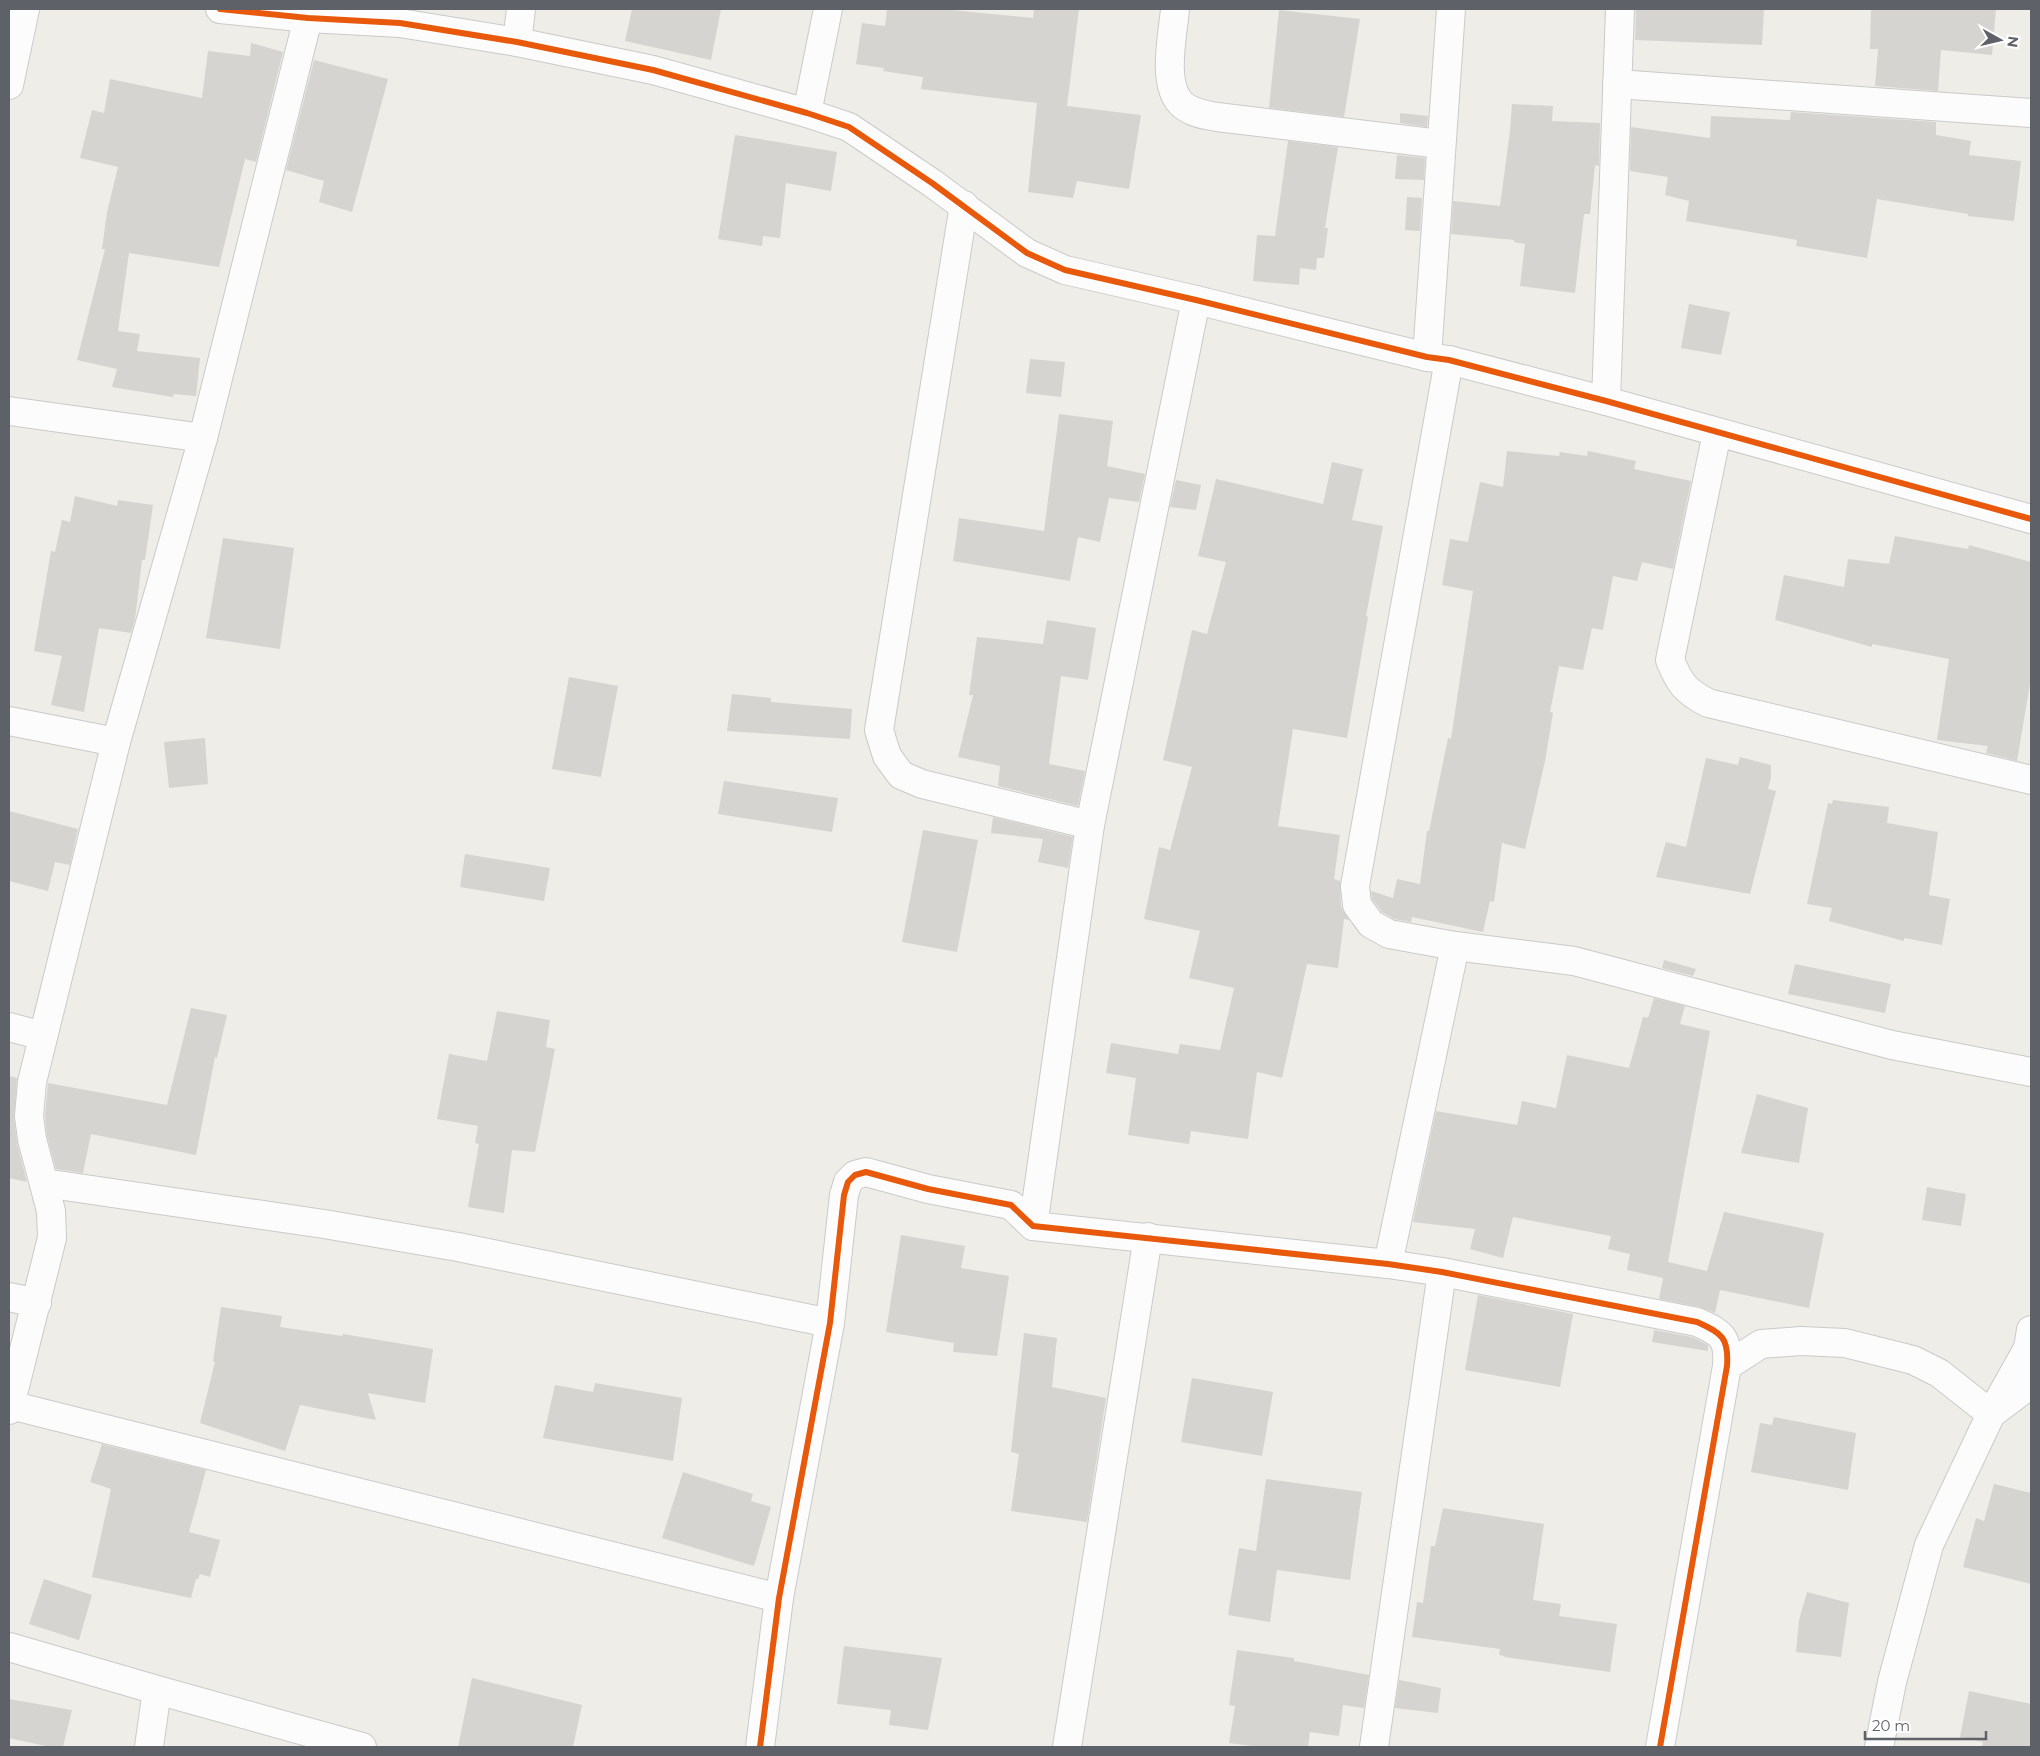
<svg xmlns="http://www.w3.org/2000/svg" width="2040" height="1756" font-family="Montserrat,sans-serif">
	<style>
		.building { fill: #d5d4d1 }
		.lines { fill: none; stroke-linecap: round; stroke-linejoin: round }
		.minor-casing { stroke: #cacac9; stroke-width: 30 }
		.minor { stroke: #fcfcfc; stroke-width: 28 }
		.cycleway-casing { stroke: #fff; stroke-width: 9 }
		.cycleway { stroke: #e8590c; stroke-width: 6 }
	</style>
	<rect width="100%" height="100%" fill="#eeede8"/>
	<!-- building -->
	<g class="building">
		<path d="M632 9H721L711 60 625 41Z"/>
		<path d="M887 9H941L1033 18 1034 9H1079L1067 106 1141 115 1129 189 1077 181 1073 198 1028 192 1037 103 921 89 923 77 883 71 884 68 856 64 862 23 885 26Z"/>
		<path d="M1636 9H1764L1762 45 1635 40Z"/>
		<path d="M1871 9H1996L1992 55 1941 50 1938 91 1875 86 1878 49H1870Z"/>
		<path d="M1279 10 1360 19 1344 117 1269 108Z"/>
		<path d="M251 43 283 52 256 162 245 159 219 267 129 253 118 331 140 334 137 351 200 358 196 396 174 394 173 397 112 387 117 369 77 360 105 249H102L107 212 118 167 80 158 92 110 104 113 110 79 202 98 208 51 250 56Z"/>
		<path d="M314 60 388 79 352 212 319 202 324 181 286 170Z"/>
		<path d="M1512 104 1553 106 1552 121 1600 123 1599 166 1595 165 1590 214H1584L1575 293 1520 286 1525 244 1514 242V240L1451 234 1453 201 1500 206 1510 131Z"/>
		<path d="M1791 112 1936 122V135L1971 141 1969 155 2021 161 2014 221 1968 216V214L1877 199 1867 258 1796 246 1797 240 1686 221 1689 201 1665 195 1668 177 1630 171 1631 127 1710 138 1711 116 1790 120Z"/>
		<path d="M1400 113 1428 116 1427 127 1400 123Z"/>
		<path d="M735 135 837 152 831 191 786 183 780 238 763 236 762 246 718 239Z"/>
		<path d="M1288 141 1338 147 1325 228H1328L1324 258H1317L1316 270 1300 268 1299 285 1253 281 1257 235 1275 236Z"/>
		<path d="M1397 155 1425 158 1424 180 1395 179Z"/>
		<path d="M1407 197 1422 198 1420 231 1405 230Z"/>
		<path d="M1689 304 1730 312 1721 355 1681 348Z"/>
		<path d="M1030 359 1065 362 1061 397 1026 393Z"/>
		<path d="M1059 414 1113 421 1107 466 1145 474 1139 502 1109 498 1100 542 1078 537 1070 581 953 561 959 518 1044 531Z"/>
		<path d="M1507 451 1559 456 1560 452 1587 456 1588 451 1636 461 1634 469 1691 481 1673 569 1642 562 1637 581 1613 576 1603 630 1592 628 1583 670 1559 666 1550 712 1553 713 1545 761 1525 849 1502 843 1494 902 1490 901 1483 932 1412 917 1411 922 1394 919 1382 912 1372 899 1371 891 1393 898 1397 879 1420 884 1427 831H1429L1448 738 1451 739 1473 591 1442 585 1450 539 1468 542 1480 482 1503 487Z"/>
		<path d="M1332 462 1363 469 1352 520 1383 526 1366 616 1368 617 1347 738 1293 729 1278 826 1340 835 1334 879 1340 881 1341 907 1349 920 1344 919 1338 968 1307 964 1282 1078 1257 1072 1248 1139 1191 1131 1189 1144 1128 1135 1136 1078 1106 1073 1111 1043 1178 1054 1180 1044 1220 1050 1234 988 1189 978 1200 931 1144 919 1159 847 1170 850 1192 767 1163 760 1167 742 1192 630 1207 634 1226 562 1198 556 1216 479 1323 504Z"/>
		<path d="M1176 480 1201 485 1196 510 1170 507Z"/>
		<path d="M75 496 117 506 118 500 153 505 145 560H142L135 619 131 633 99 628 84 712 51 705 62 656 34 651 51 551 55 552 62 520 70 522Z"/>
		<path d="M1895 536 1968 549 1969 545 2031 562V678L2017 761 1986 753 1988 746 1937 740 1949 659 1872 644V647L1775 620 1784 575 1844 587 1848 559 1889 564Z"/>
		<path d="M223 538 294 548 280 649 206 638Z"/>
		<path d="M1047 620 1096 628 1088 680 1061 676 1049 764 1085 771 1078 806 998 786 1000 766 958 757 973 695H969L977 637 1043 644Z"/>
		<path d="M569 677 618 686 601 777 552 769Z"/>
		<path d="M732 694 771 698V702L852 709 850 739 727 731Z"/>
		<path d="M205 738 208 784 169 788 164 742Z"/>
		<path d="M1740 757 1771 765V778L1768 789 1776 791 1750 894 1656 877 1666 842 1686 847 1706 758 1738 765Z"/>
		<path d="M724 781 838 798 832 832 718 814Z"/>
		<path d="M1833 800 1889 807 1887 823 1938 832 1929 895 1950 899 1942 945 1904 938V941L1829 921 1832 908 1807 904 1828 803 1832 804Z"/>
		<path d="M9 811 78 829 70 865 55 862 48 891 9 881Z"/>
		<path d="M993 817 1073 837 1068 868 1038 862 1043 839 991 833Z"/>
		<path d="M923 830 978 840 957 952 902 942Z"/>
		<path d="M465 854 550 868 544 901 460 887Z"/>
		<path d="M1664 960 1696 969 1693 976 1662 968Z"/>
		<path d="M1795 964 1891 984 1885 1013 1788 994Z"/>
		<path d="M1654 998 1685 1006 1680 1024 1710 1031 1668 1262 1707 1271 1724 1212 1824 1233 1809 1308 1720 1290 1715 1313 1700 1307 1659 1299 1663 1278 1627 1270 1630 1254 1608 1249 1611 1236 1513 1217 1503 1258 1470 1249 1475 1229 1413 1222 1436 1111 1517 1125 1522 1101 1556 1108 1567 1055 1629 1068 1643 1017 1648 1018Z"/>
		<path d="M191 1008 227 1015 217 1058 215 1057 196 1155 91 1134 83 1173 56 1169 47 1136 45 1116 48 1083 167 1105Z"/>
		<path d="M497 1011 550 1020 546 1047 555 1049 535 1152 512 1150 504 1213 468 1207 479 1144 475 1143 478 1126 437 1119 449 1054 487 1061Z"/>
		<path d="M9 1076 17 1078 14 1118 17 1143 27 1182 9 1178Z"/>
		<path d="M1757 1094 1808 1108 1799 1163 1741 1153Z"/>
		<path d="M1927 1187 1966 1194 1961 1226 1922 1220Z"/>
		<path d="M901 1235 965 1246 961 1268 1009 1276 997 1356 953 1352 954 1343 886 1332Z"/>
		<path d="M1478 1295 1573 1314 1560 1387 1465 1370Z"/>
		<path d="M221 1307 282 1316 280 1327 342 1336 343 1334 433 1349 425 1403 368 1393 376 1420 300 1405 285 1451 200 1423 215 1362 213 1361Z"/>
		<path d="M1654 1330 1692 1337 1708 1345V1351L1652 1342Z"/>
		<path d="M1024 1333 1057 1338 1052 1387 1106 1398 1087 1522 1011 1511 1019 1454 1011 1452Z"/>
		<path d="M1192 1378 1273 1392 1262 1456 1181 1442Z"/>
		<path d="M595 1383 682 1398 673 1461 543 1438 555 1385 593 1392Z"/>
		<path d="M1774 1417 1856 1433 1848 1490 1751 1472 1760 1423 1772 1425Z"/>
		<path d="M102 1444 206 1470 189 1532 220 1540 210 1577 200 1574 198 1579H196L191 1598 92 1577 111 1489 90 1482Z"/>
		<path d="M683 1472 753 1494 751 1501 771 1507 754 1566 662 1538Z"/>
		<path d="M1266 1479 1362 1492 1350 1580 1277 1570 1270 1622 1228 1615 1239 1548 1256 1551Z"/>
		<path d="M1994 1484 2031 1493V1584L1963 1567 1976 1518 1984 1521Z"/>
		<path d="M1443 1508 1544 1524 1533 1600 1561 1604 1559 1616 1617 1624 1610 1672 1504 1657 1505 1656 1499 1655 1500 1649 1412 1637 1417 1602 1423 1603 1431 1546H1435Z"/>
		<path d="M44 1579 92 1595 79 1640 29 1624Z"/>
		<path d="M1807 1592 1849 1603 1841 1657 1796 1652 1799 1620Z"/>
		<path d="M844 1646 942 1658 928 1730 889 1725 891 1710 837 1704Z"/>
		<path d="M1237 1650 1294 1658V1661L1369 1675 1364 1708 1343 1705 1339 1736 1310 1732 1308 1747H1259L1229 1743 1235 1706 1229 1705Z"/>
		<path d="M472 1678 582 1705 573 1747H458Z"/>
		<path d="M1399 1680 1441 1688 1438 1713 1395 1708Z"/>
		<path d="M1969 1691 2031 1704V1747H1982L1983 1742 1960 1737Z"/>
		<path d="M9 1699 72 1710 63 1747H50L9 1738Z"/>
	</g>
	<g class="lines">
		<!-- minor casing -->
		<g class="minor-casing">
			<g id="minor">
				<path d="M220 9 308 18 400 23 517 42 653 70 807 113 849 127 932 183 1027 253 1065 270 1196 300 1427 357 1449 360 1606 401 2031 519"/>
				<path d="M1175 9C1173 35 1159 92 1187 108 1196 114 1207 115 1217 117L1440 144"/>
				<path d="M517 42 521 9"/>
				<path d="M1617 84 2031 113"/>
				<path d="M9 85 25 9"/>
				<path d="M807 113 828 9"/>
				<path d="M964 205 879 730 887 756 901 775 922 784 1090 825"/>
				<path d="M1427 357 1451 9"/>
				<path d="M1449 360 1355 886 1357 905 1371 924 1389 934 1455 946 1574 961 1892 1045 2031 1072"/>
				<path d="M1606 401 1620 9"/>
				<path d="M9 411 203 438"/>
				<path d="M1717 433 1670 660C1680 684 1685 691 1708 703L2031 780"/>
				<path d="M9 721 116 742"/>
				<path d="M9 1027 43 1036"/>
				<path d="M44 1183 324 1224 458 1247 830 1323"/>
				<path d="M1033 1226 1090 825 1196 300"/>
				<path d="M1388 1264 1455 946"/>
				<path d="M9 1297 37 1303"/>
				<path d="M1727 1366 1761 1344 1801 1341 1845 1343 1913 1360 1939 1373 1991 1414 2031 1384"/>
				<path d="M10 1405 779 1598"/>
				<path d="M9 1410 52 1238 51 1211 32 1139 29 1116 32 1082 116 742 203 438 308 18"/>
				<path d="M9 1647 157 1690 362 1747"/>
				<path d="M149 1747 157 1690"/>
				<path d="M760 1747 779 1598 830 1323 844 1195 848 1182 855 1175 866 1172 928 1189 1011 1205 1033 1226 1388 1264 1442 1272 1697 1322C1722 1333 1729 1338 1727 1366L1660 1747"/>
				<path d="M1067 1747 1148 1237"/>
				<path d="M1374 1747 1442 1272"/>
				<path d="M1879 1747 1892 1682 1929 1545 1991 1414 2028 1348 2031 1330"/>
			</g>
		</g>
		<!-- minor -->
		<use href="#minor" class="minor"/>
		<!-- cycleway casing -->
		<g class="cycleway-casing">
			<g id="cycleway">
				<path d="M220 9 308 18 400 23 517 42 653 70 807 113 849 127 932 183 1027 253 1065 270 1196 300 1427 357 1449 360 1606 401 2031 519"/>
				<path d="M760 1747 779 1598 830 1323 844 1195 848 1182 855 1175 866 1172 928 1189 1011 1205 1033 1226 1388 1264 1442 1272 1697 1322C1722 1333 1729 1338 1727 1366L1660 1747"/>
			</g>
		</g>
		<!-- cycleway -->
		<use href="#cycleway" class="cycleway"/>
	</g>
	<!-- border -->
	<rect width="2040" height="1756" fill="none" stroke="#5e6167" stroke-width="20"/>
	<!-- north arrow -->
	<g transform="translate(2000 40) rotate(98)" stroke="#ffffff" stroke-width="4" paint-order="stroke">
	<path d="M0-4L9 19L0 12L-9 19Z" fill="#5e6167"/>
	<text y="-8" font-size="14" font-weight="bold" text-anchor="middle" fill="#5e6167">N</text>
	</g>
	<!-- scale -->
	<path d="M1865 1731v8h121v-8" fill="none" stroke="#5e6167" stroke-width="2.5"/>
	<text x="1872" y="1731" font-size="15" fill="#5e6167" stroke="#ffffff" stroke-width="4" paint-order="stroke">20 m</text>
</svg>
